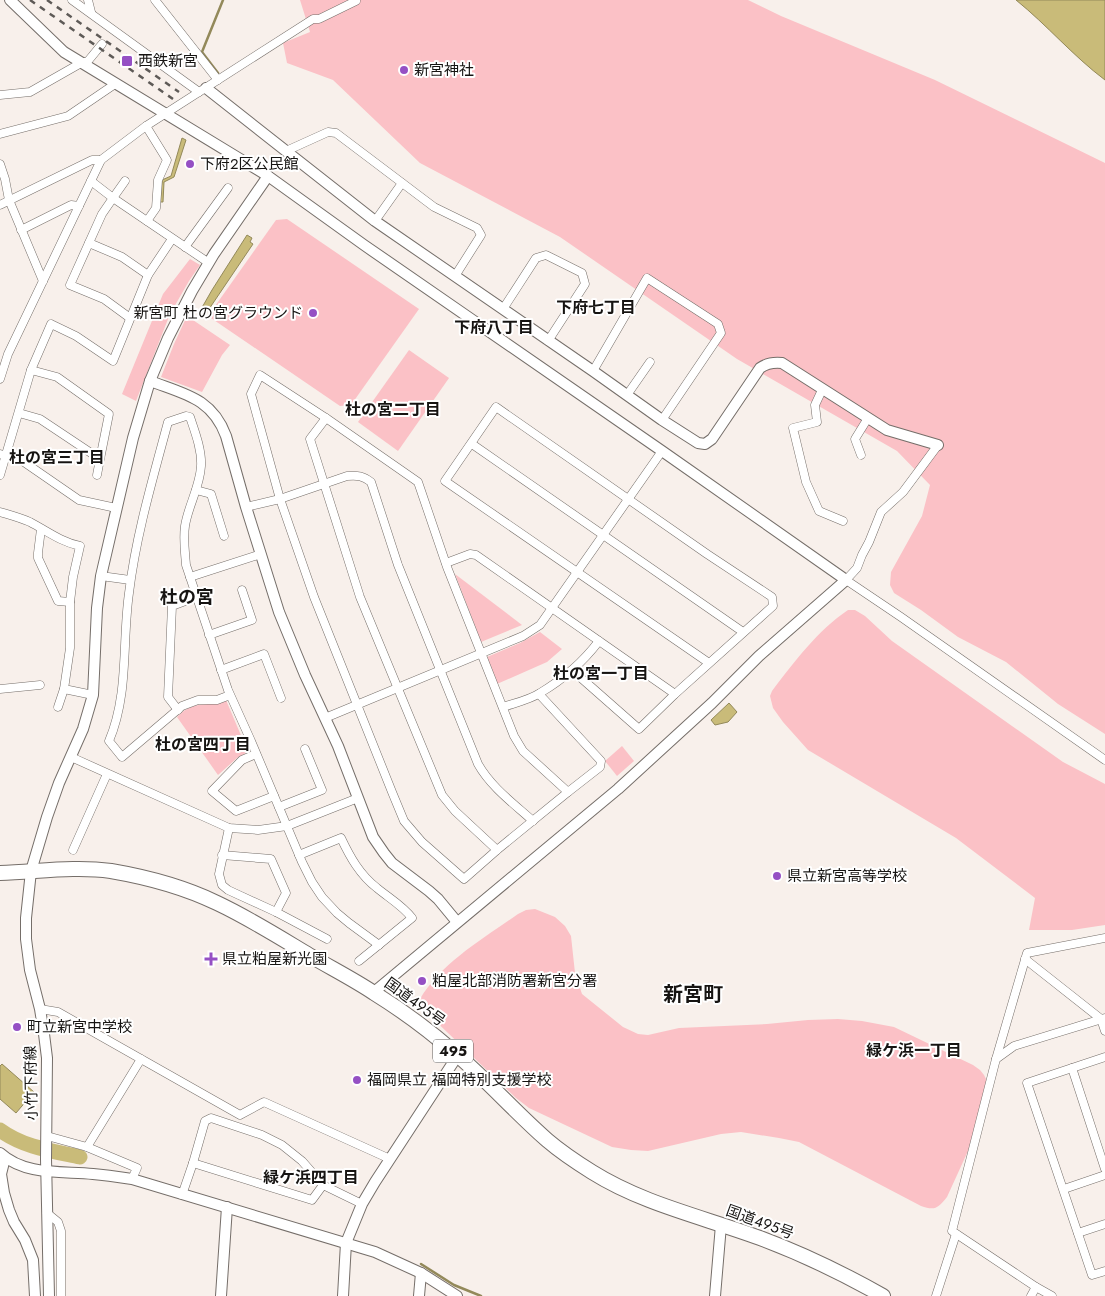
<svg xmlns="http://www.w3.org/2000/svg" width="1105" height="1296" font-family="Jost,'Noto Sans JP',sans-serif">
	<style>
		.green { fill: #fbc1c6 }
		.water { fill: #c9bb79; stroke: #93895a }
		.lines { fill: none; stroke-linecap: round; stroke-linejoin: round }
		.stream { stroke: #93895a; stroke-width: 2.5 }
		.river { stroke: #c9bb79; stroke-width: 15 }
		.street-casing { stroke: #756e69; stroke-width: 9 }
		.secondary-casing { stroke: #756e69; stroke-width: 12 }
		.highway-casing { stroke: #756e69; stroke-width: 16 }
		.street { stroke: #fff; stroke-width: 8 }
		.secondary { stroke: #fff; stroke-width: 10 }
		.highway { stroke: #fff; stroke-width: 14 }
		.rail { stroke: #5e5a57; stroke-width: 2.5; stroke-dasharray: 6 6; stroke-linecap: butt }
		.poi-dot { fill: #9550c4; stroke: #fff; stroke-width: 2 }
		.labels { text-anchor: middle; stroke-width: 4; stroke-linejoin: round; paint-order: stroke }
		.shield { fill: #fff; stroke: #5c5a59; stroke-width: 1 }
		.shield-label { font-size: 14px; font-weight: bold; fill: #161412 }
		.poi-label { font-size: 15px; fill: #161412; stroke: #fff; text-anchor: start }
		.street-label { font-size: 15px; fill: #161412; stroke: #fff }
		.neighbourhood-label { font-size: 16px; font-weight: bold; fill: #161412; stroke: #fff }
		.quarter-label { font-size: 18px; font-weight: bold; fill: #161412; stroke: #fff }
		.district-label { font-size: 20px; font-weight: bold; fill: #161412; stroke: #fff }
	</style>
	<rect width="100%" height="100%" fill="#f8f0eb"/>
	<!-- green -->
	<g class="green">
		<path d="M300 0H748L781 16 935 80 1105 163V734L1058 704 1006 662 958 637 921 610 894 593 890 585 891 572 922 516 930 485 897 451 737 359 560 237 420 163 333 80 287 63 283 43 310 32Z"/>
		<path d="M287 219 419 309 351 405 340 406 208 316 276 220Z"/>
		<path d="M190 259 200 265 189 281 170 314 136 401 122 394 163 294Z"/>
		<path d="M187 316 230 345 222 355 202 392 161 377 174 344Z"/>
		<path d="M409 350 449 378 398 451 358 422Z"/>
		<path d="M455 574 522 625 481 642Z"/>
		<path d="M848 610H855L865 616 892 641 1063 762 1105 784V925L1072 930H1029L1035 898 956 838 808 750 783 722 773 708 770 696 772 691C794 662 818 630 848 610Z"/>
		<path d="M540 632 562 649 547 662 497 684 487 657 520 643Z"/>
		<path d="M226 700 248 752 237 758 218 775 177 717C194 699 206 708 226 700Z"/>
		<path d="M622 746 634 761 617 776 605 761Z"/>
		<path d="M535 909 555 917 565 926 571 936 575 973 582 994 623 1027 638 1034 648 1035 679 1028 767 1024 808 1020 838 1019 862 1021 894 1027 973 1065 980 1070 984 1075 987 1081 984 1116 947 1197C938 1208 935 1211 921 1206L799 1142 779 1138 741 1132 721 1134 648 1151 631 1150 612 1147 529 1108 516 1098 426 1012 421 1006 420 999C441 963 484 938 518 914L526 910Z"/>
	</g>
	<!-- water -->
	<g class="water">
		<path d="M1016 0H1105V80C1073 56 1047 25 1016 0Z"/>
		<path d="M182 138 186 140 174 177 164 182 163 202H160L162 180 171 176Z"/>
		<path d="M247 235 252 238 250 242 253 244 205 315 200 311 212 290Z"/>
		<path d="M729 703 737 712 728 722 715 725 711 720Z"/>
		<path d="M2 1064 34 1092 16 1113 0 1099V1066Z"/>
	</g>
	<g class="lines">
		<!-- stream -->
		<g class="stream">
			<path d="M218 73 202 52 223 0"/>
			<path d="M421 1264 454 1285 481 1296"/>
		</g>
		<!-- river -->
		<path class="river" d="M0 1130C23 1147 52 1151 80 1157"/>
		<!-- street casing -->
		<g class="street-casing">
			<g id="street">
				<path d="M72 0 199 92"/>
				<path d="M88 0 91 12"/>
				<path d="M155 0 218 80"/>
				<path d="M0 95 30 92 81 63 88 61 102 44"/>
				<path d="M146 126 167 160 158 180 156 208 147 221"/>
				<path d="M0 134 68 116 115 84"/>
				<path d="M286 151 328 132 336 133 434 207 477 228 481 235 455 276"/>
				<path d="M0 164 5 179 9 200 43 281"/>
				<path d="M91 181 113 198 125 181"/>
				<path d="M0 205 92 160H101"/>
				<path d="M375 221 402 183"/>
				<path d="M21 230 71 205 79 206"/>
				<path d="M89 243 122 257 148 275"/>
				<path d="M185 247 228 188"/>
				<path d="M503 309 536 258 546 255 582 273 585 284 548 341"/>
				<path d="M130 318 104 299 70 285 102 214 113 198 209 263"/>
				<path d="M593 371 647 278 718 324 721 333 662 420"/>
				<path d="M260 375 326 418 418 482 447 567 514 736 523 751 568 792 497 850 464 879 422 842 404 821 392 792 314 597 280 499 251 394Z"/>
				<path d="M0 379 8 354 101 160 146 126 313 19H319L356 1"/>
				<path d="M822 390 815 405 817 422 793 428 806 482 819 511 843 521"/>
				<path d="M627 395 650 362"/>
				<path d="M19 413 40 419 100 459 109 414 57 377 31 370"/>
				<path d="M326 418 310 439 360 597 442 795 455 811 497 850"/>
				<path d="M472 444 743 632"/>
				<path d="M938 445 903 492 881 512 869 542 862 555 857 568 846 580 901 617 1105 760"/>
				<path d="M0 454 21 460 79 500 116 508"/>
				<path d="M861 455 855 439 868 418"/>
				<path d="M0 475 31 370 51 324 76 336 113 361 148 275 172 239"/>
				<path d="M97 475 100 459"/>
				<path d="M196 490 211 494 224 536"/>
				<path d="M246 507 280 499 347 476C358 475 363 476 371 482L398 565 478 764C491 787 513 803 533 821"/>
				<path d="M0 512C10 515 21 518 30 522 47 531 61 542 80 546L73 577 70 602V648L64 689 93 695"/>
				<path d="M41 529 38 553V558L58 601 70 602"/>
				<path d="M446 563 470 554 476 555 675 694"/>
				<path d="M101 576 130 580"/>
				<path d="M190 577 261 554"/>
				<path d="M209 635 252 620 242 590"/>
				<path d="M221 670 264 654 281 698"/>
				<path d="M572 670 639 729 675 694 773 606 772 597 707 554 496 407 445 481 709 663"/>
				<path d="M0 689 40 685"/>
				<path d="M539 694 601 761 600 767 568 792"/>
				<path d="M230 695 217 700H198L182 706 122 757 109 741C129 694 122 642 129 593 136 535 153 478 168 422L186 416 190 417C195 432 202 450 201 466 200 487 188 506 185 526 183 539 185 552 186 565L228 690 251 741 302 862 312 882 322 897 337 913 349 923 379 945"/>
				<path d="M58 707 64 689"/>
				<path d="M503 707C515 703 529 700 540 693 562 680 583 662 599 641"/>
				<path d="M178 710 168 697 172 606 196 597"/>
				<path d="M325 718 523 636 540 625 662 451"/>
				<path d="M256 754 242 760 212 791 236 811 274 796"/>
				<path d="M71 757 229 828 258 830 287 826 358 798"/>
				<path d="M279 807 322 790 305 749"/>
				<path d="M229 828 219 874 222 885 228 890 276 912 327 939"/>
				<path d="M73 850 107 774"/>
				<path d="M222 855 271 859 286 893 276 912"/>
				<path d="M299 855 341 838C350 857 360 875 377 888 389 898 403 906 412 918L359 961"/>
				<path d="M1025 959 1101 1019 1105 1031"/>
				<path d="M40 1009 58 1012 240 1115 264 1102 390 1159"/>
				<path d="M1105 1057 1027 1083 1092 1275 1105 1271"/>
				<path d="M996 1059 1027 953 1105 938"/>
				<path d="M1072 1068 1105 1169"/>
				<path d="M47 1136 87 1147 137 1168 132 1179"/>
				<path d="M87 1147 141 1059"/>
				<path d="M193 1163 312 1200 323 1185"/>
				<path d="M1064 1189 1105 1175"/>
				<path d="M182 1195 193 1163 205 1121 211 1118 262 1135 282 1145 302 1161 323 1185 362 1204"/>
				<path d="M47 1213 58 1222 61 1231V1296"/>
				<path d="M1078 1233 1105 1224"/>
				<path d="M936 1296 956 1234"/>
				<path d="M1031 1296 1036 1287"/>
				<path d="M1052 1296 1036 1287 952 1231 996 1059 1014 1046 1105 1018"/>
			</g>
		</g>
		<!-- secondary casing -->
		<g class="secondary-casing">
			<g id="secondary">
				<path d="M10 0 64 52 268 176 364 245 662 451 846 580 759 656 712 703 618 789 374 992"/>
				<path d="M206 88 375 221 593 371 662 420 698 443 705 444 712 439 760 368C767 363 773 362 782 363L887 430 938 445"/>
				<path d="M150 381C184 394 212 398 226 436L246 507 279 612 305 675 338 746 373 837 384 853 392 863 429 891 438 899 457 922"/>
				<path d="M0 1153C25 1176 62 1171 93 1174 106 1175 119 1177 132 1179L375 1252 421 1273 457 1296"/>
				<path d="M5 1158 1 1174 4 1193 9 1210 14 1222 25 1240 33 1260 35 1296"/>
				<path d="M49 1296 46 1159 47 1058 44 1034 40 1009 30 970 26 939V918L31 871 47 817 59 783 83 729 93 695 97 608 101 576 133 438 150 381 168 338 192 291 214 254 268 176"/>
				<path d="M221 1296 227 1207"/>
				<path d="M343 1296 346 1243 362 1204 375 1182 458 1055"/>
				<path d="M419 1296 421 1273"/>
				<path d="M715 1296 721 1225"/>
			</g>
		</g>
		<!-- highway casing -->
		<g class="highway-casing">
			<path id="highway" d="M0 873C37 872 74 866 111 871 146 877 184 887 217 903 249 918 279 937 309 955 331 968 353 979 374 993 403 1011 430 1031 455 1053 487 1080 515 1112 547 1140 561 1152 576 1162 592 1172 643 1204 703 1217 760 1238 803 1254 844 1274 883 1296"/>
		</g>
		<!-- street -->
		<use href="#street" class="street"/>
		<!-- secondary -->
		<use href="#secondary" class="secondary"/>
		<!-- highway -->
		<use href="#highway" class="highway"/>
		<!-- rail -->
		<g class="rail">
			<path d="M30 0 173 99"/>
			<path d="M47 0 179 92"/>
		</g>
	</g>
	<!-- markers -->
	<g class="poi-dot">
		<rect x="121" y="55" width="12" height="12" rx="2.5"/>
		<circle cx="404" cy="70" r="5"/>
		<circle cx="190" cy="164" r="5"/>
		<circle cx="313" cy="313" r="5"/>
		<circle cx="777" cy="876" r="5"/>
		<path d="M208.5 951.5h5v5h5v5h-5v5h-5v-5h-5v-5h5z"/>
		<circle cx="422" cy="981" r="5"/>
		<circle cx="17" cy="1027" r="5"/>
		<circle cx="357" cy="1080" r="5"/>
	</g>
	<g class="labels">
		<!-- shield labels -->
		<rect class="shield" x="433" y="1039.5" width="40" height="23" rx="4"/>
		<g class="shield-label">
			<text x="453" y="1056">495</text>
		</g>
		<!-- poi labels -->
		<g class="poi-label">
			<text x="138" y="66">西鉄新宮</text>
			<text x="414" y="75">新宮神社</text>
			<text x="200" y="169">下府2区公民館</text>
			<text x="303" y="318" text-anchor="end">新宮町 杜の宮グラウンド</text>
			<text x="787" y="881">県立新宮高等学校</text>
			<text x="222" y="964">県立粕屋新光園</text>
			<text x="432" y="986">粕屋北部消防署新宮分署</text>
			<text x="27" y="1032">町立新宮中学校</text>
			<text x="367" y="1085">福岡県立 福岡特別支援学校</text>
		</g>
		<!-- street labels -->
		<g class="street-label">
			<text transform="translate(415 1002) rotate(36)" y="5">国道495号</text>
			<text transform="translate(31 1083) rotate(-91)" y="5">小竹下府線</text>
			<text transform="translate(760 1222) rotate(20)" y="5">国道495号</text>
		</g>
		<!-- neighbourhood labels -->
		<g class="neighbourhood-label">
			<text x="596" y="313">下府七丁目</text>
			<text x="494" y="333">下府八丁目</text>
			<text x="393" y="415">杜の宮二丁目</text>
			<text x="57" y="463">杜の宮三丁目</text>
			<text x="601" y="679">杜の宮一丁目</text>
			<text x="203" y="750">杜の宮四丁目</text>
			<text x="914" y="1056">緑ケ浜一丁目</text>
			<text x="311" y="1183">緑ケ浜四丁目</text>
		</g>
		<!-- quarter labels -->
		<g class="quarter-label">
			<text x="187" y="603">杜の宮</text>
		</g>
		<!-- district labels -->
		<g class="district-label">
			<text x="693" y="1001">新宮町</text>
		</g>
	</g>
</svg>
